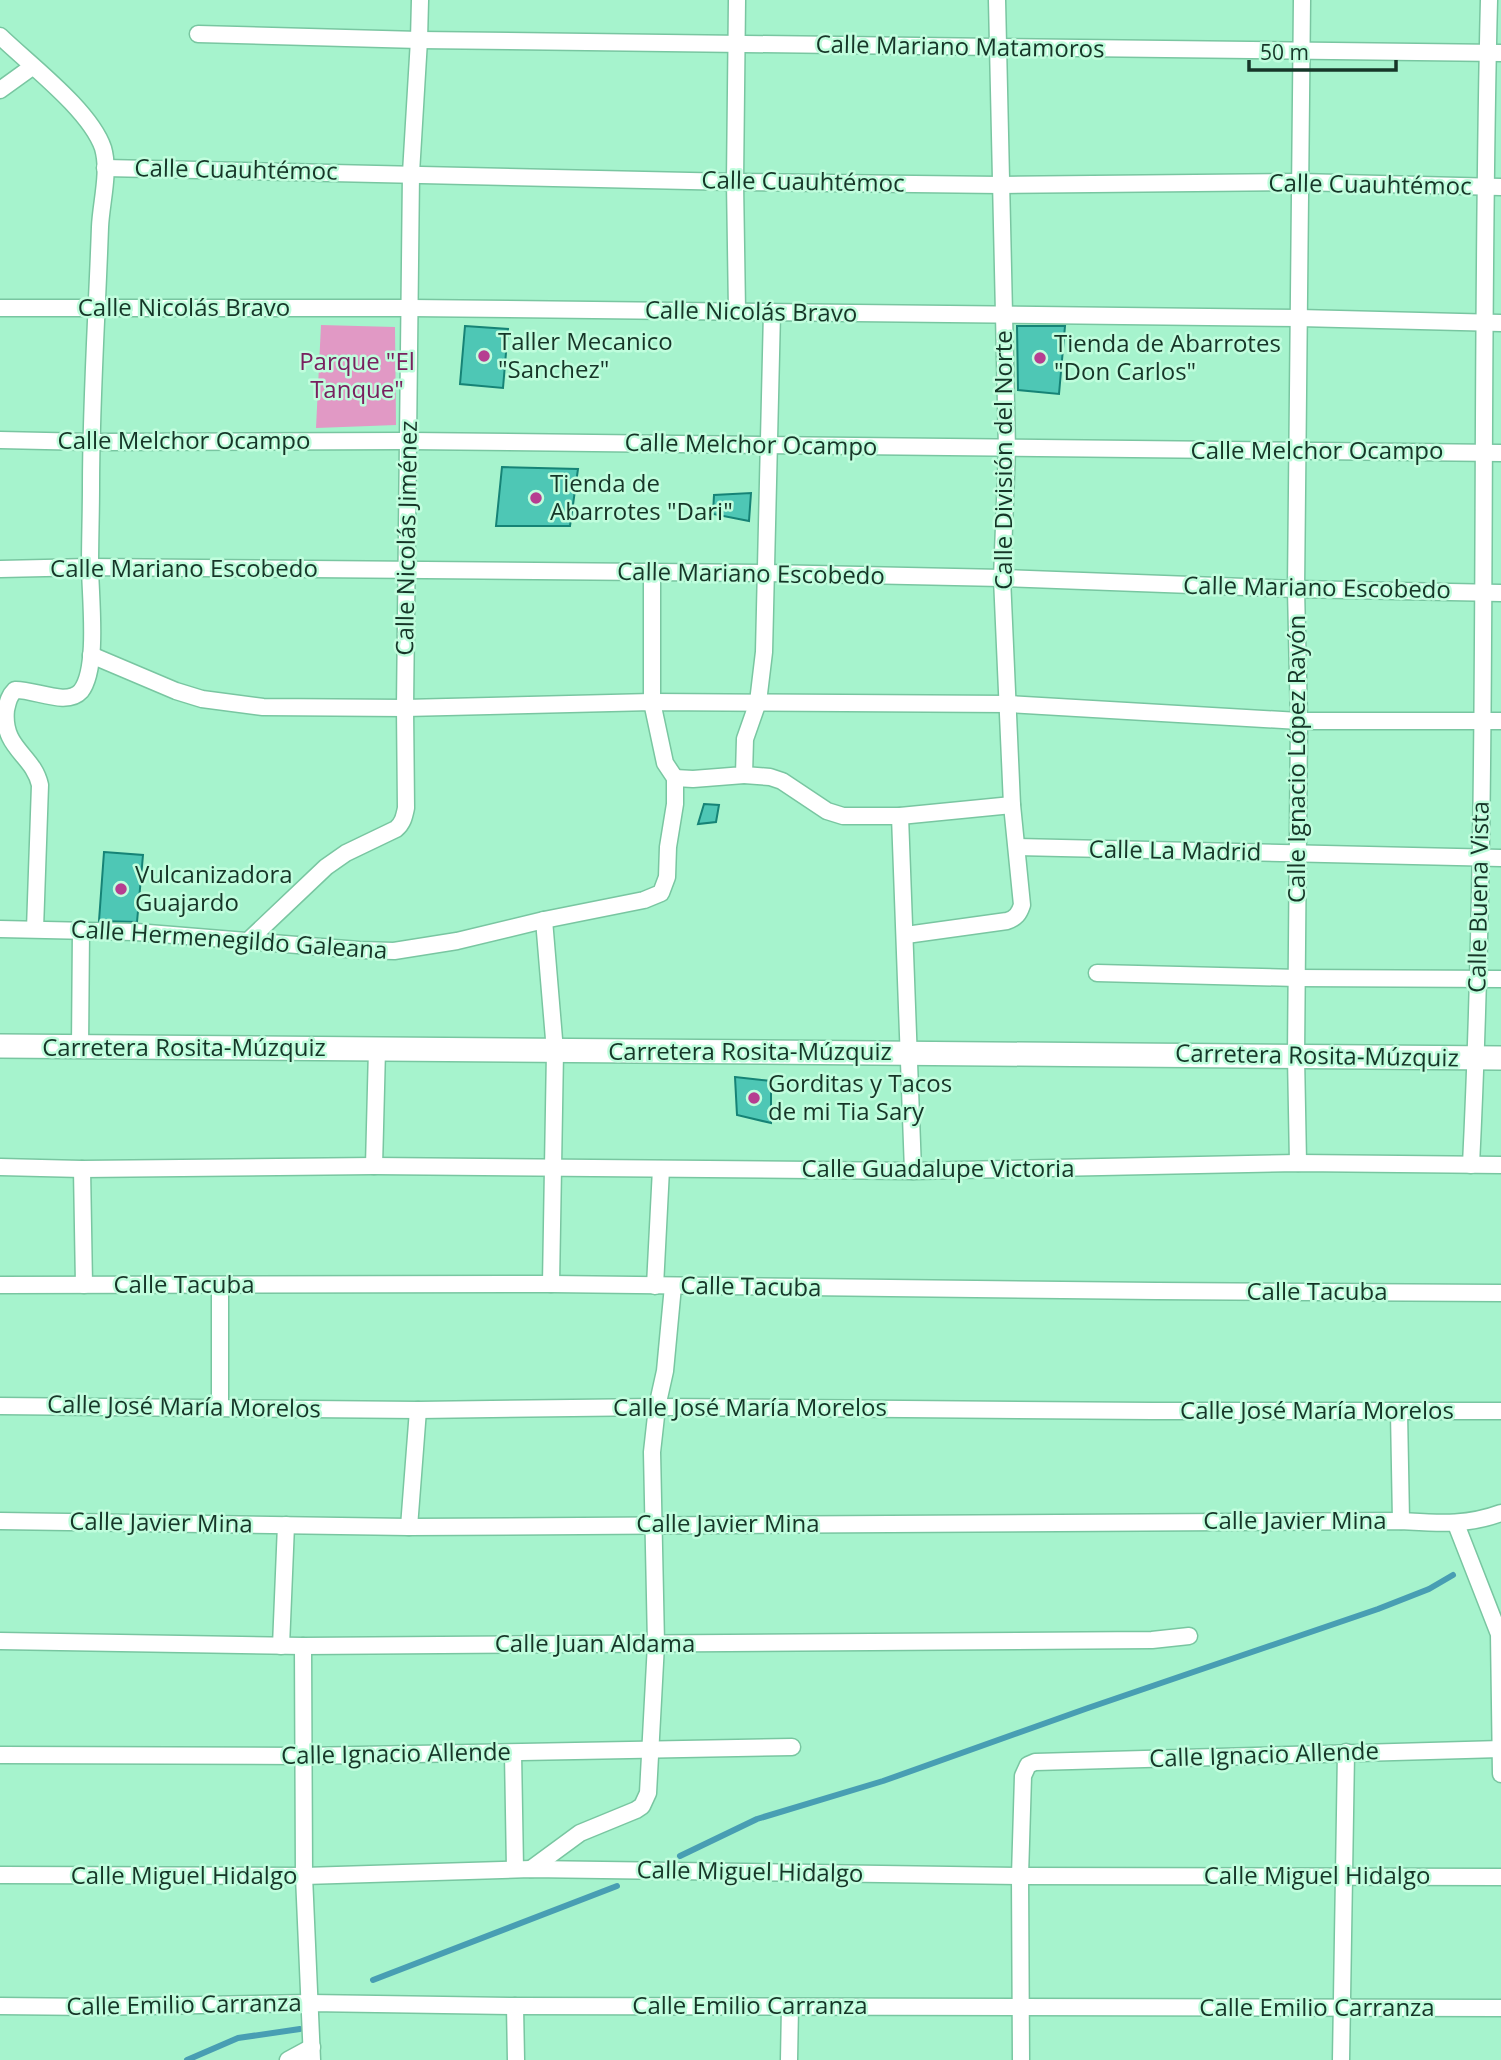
<svg xmlns="http://www.w3.org/2000/svg" width="1501" height="2060" font-family="'Open Sans',sans-serif">
	<style>
		.green { fill: #e199c5 }
		.lines { fill: none; stroke-linecap: round; stroke-linejoin: round }
		.stream { stroke: #489eb3; stroke-width: 6 }
		.building { fill: #4ec7b5; stroke: #168376; stroke-width: 2 }
		.minor-casing { stroke: #79c6a1; stroke-width: 19 }
		.secondary-casing { stroke: #79c6a1; stroke-width: 26 }
		.minor { stroke: #fff; stroke-width: 16 }
		.secondary { stroke: #fff; stroke-width: 23 }
		.poi-dot { fill: #b63e91; stroke: #c0fddd; stroke-width: 2.5 }
		.labels { text-anchor: middle; stroke-width: 5; stroke-linejoin: round; paint-order: stroke }
		.street-label { font-size: 24px; fill: #163628; stroke: #c0fddd }
		.poi-label { font-size: 24px; fill: #163628; stroke: #c0fddd; text-anchor: start }
		.park-label { font-size: 24px; fill: #79205f; stroke: #c0fddd }
	</style>
	<rect width="100%" height="100%" fill="#a6f3cd"/>
	<!-- green -->
	<path class="green" d="M321 325 395 327 396 425 316 428Z"/>
	<g class="lines">
		<!-- stream -->
		<g class="stream">
			<path d="M680 1856 757 1819 883 1781 1088 1708 1378 1609 1429 1589 1453 1575"/>
			<path d="M373 1980 617 1886"/>
			<path d="M187 2060 238 2038 300 2029"/>
		</g>
	</g>
	<!-- building -->
	<g class="building">
		<path d="M465 326 508 329 503 388 460 384Z"/>
		<path d="M1017 326H1065L1059 394 1018 390Z"/>
		<path d="M502 467 578 469 570 526H496Z"/>
		<path d="M751 493 749 521 713 514 714 495Z"/>
		<path d="M704 804 719 805 716 822 698 824Z"/>
		<path d="M104 852 143 855 137 922 99 921Z"/>
		<path d="M735 1077 771 1081V1123L737 1115Z"/>
	</g>
	<g class="lines">
		<!-- minor casing -->
		<g class="minor-casing">
			<g id="minor">
				<path d="M198 34 419 40 1501 53"/>
				<path d="M0 36C30 65 90 110 103 148 110 172 101 203 100 227 97 314 91 400 91 486 91 513 90 539 90 565 90 595 99 668 81 691 67 707 34 689 15 690 9 696 8 701 6 710 2 749 33 754 40 785L35 929"/>
				<path d="M0 90 32 67"/>
				<path d="M105 168 735 182 1001 185 1299 182 1501 187"/>
				<path d="M0 308H411L1299 318 1501 323"/>
				<path d="M737 311 735 182 737 0"/>
				<path d="M0 440 91 442 409 441 1501 453"/>
				<path d="M0 569 90 567 766 573 1002 578 1296 589 1501 593"/>
				<path d="M91 655 176 691 202 699 263 707 405 708 652 702 1009 704 1299 721H1501"/>
				<path d="M744 775 770 777 782 781 827 811 843 816H900L1012 805"/>
				<path d="M675 778 693 779 744 775 745 739 758 702 764 652 772 312"/>
				<path d="M900 816 913 1171"/>
				<path d="M1017 847 1501 858"/>
				<path d="M544 920 555 1051 551 1284"/>
				<path d="M0 929 136 932 359 950 394 951 457 941 544 920 644 900 661 893 667 877 668 847 675 804V778L665 763 652 702V573"/>
				<path d="M906 935 1007 921C1016 918 1019 914 1022 905L1012 805 1002 578 1007 449 997 0"/>
				<path d="M248 941 326 867 346 853 396 829C403 823 404 817 406 808L405 708 411 173 419 40 420 0"/>
				<path d="M1097 973 1297 978 1501 979"/>
				<path d="M80 1048 81 930"/>
				<path d="M1298 1163 1296 1056 1299 721 1296 589 1302 0"/>
				<path d="M1471 1165C1490 777 1479 388 1489 0"/>
				<path d="M374 1166 377 1049"/>
				<path d="M0 1167 82 1169 374 1166 913 1171 1298 1163 1501 1165"/>
				<path d="M82 1169 84 1285"/>
				<path d="M0 1285 551 1284 1156 1291 1501 1293"/>
				<path d="M220 1285V1407"/>
				<path d="M655 1286 661 1169"/>
				<path d="M0 1406 418 1410 657 1407 1152 1411H1501"/>
				<path d="M1399 1412 1401 1521"/>
				<path d="M0 1521 409 1527 1401 1521C1437 1523 1466 1526 1501 1513"/>
				<path d="M1456 1524 1499 1634 1501 1774"/>
				<path d="M409 1527 418 1410"/>
				<path d="M0 1641 303 1646 1152 1640 1189 1636"/>
				<path d="M281 1646 286 1525"/>
				<path d="M303 1646 304 1876 312 2060"/>
				<path d="M513 1753 515 1869"/>
				<path d="M0 1755 303 1756 792 1747"/>
				<path d="M531 1869 580 1833 636 1810 642 1806 648 1793 656 1644 652 1452 657 1407 665 1371 673 1286"/>
				<path d="M0 1875 304 1876 531 1869 1020 1876 1501 1877"/>
				<path d="M0 2006 95 2007 310 2003 515 2006 1501 2008"/>
				<path d="M515 2006 516 2060"/>
				<path d="M288 2060 312 2047"/>
				<path d="M789 2060 790 2007"/>
				<path d="M1021 2060 1020 1876 1023 1776 1028 1765 1035 1762 1501 1749"/>
				<path d="M1341 2060 1346 1752"/>
			</g>
		</g>
		<!-- secondary casing -->
		<g class="secondary-casing">
			<path id="secondary" d="M0 1046 1501 1058"/>
		</g>
		<!-- minor -->
		<use href="#minor" class="minor"/>
		<!-- secondary -->
		<use href="#secondary" class="secondary"/>
	</g>
	<!-- markers -->
	<g class="poi-dot">
		<circle cx="484" cy="356" r="7"/>
		<circle cx="1040" cy="358" r="7"/>
		<circle cx="536" cy="498" r="7"/>
		<circle cx="121" cy="889" r="7"/>
		<circle cx="754" cy="1098" r="7"/>
	</g>
	<g class="labels">
		<!-- street labels -->
		<g class="street-label">
			<text transform="translate(960 47) rotate(1)" y="8">Calle Mariano Matamoros</text>
			<text transform="translate(236 170) rotate(1)" y="8">Calle Cuauhtémoc</text>
			<text transform="translate(803 182) rotate(1)" y="8">Calle Cuauhtémoc</text>
			<text transform="translate(1370 185) rotate(1)" y="8">Calle Cuauhtémoc</text>
			<text x="184" y="316">Calle Nicolás Bravo</text>
			<text transform="translate(751 312) rotate(1)" y="8">Calle Nicolás Bravo</text>
			<text x="184" y="449">Calle Melchor Ocampo</text>
			<text transform="translate(751 445) rotate(1)" y="8">Calle Melchor Ocampo</text>
			<text x="1317" y="459">Calle Melchor Ocampo</text>
			<text transform="translate(1004 460) rotate(-90)" y="8">Calle División del Norte</text>
			<text transform="translate(407 538) rotate(-89)" y="8">Calle Nicolás Jiménez</text>
			<text x="184" y="577">Calle Mariano Escobedo</text>
			<text transform="translate(751 574) rotate(1)" y="8">Calle Mariano Escobedo</text>
			<text transform="translate(1317 588) rotate(1)" y="8">Calle Mariano Escobedo</text>
			<text transform="translate(1297 759) rotate(-90)" y="8">Calle Ignacio López Rayón</text>
			<text transform="translate(1175 851) rotate(1)" y="8">Calle La Madrid</text>
			<text transform="translate(1479 897) rotate(-89)" y="8">Calle Buena Vista</text>
			<text transform="translate(229 940) rotate(4)" y="8">Calle Hermenegildo Galeana</text>
			<text x="184" y="1056">Carretera Rosita-Múzquiz</text>
			<text x="750" y="1060">Carretera Rosita-Múzquiz</text>
			<text transform="translate(1317 1056) rotate(1)" y="8">Carretera Rosita-Múzquiz</text>
			<text x="938" y="1177">Calle Guadalupe Victoria</text>
			<text x="184" y="1293">Calle Tacuba</text>
			<text transform="translate(751 1287) rotate(1)" y="8">Calle Tacuba</text>
			<text x="1317" y="1300">Calle Tacuba</text>
			<text transform="translate(184 1407) rotate(1)" y="8">Calle José María Morelos</text>
			<text x="750" y="1416">Calle José María Morelos</text>
			<text x="1317" y="1419">Calle José María Morelos</text>
			<text x="1295" y="1529">Calle Javier Mina</text>
			<text transform="translate(161 1523) rotate(1)" y="8">Calle Javier Mina</text>
			<text x="728" y="1532">Calle Javier Mina</text>
			<text x="595" y="1652">Calle Juan Aldama</text>
			<text transform="translate(396 1754) rotate(-1)" y="8">Calle Ignacio Allende</text>
			<text transform="translate(1264 1755) rotate(-2)" y="8">Calle Ignacio Allende</text>
			<text transform="translate(750 1872) rotate(1)" y="8">Calle Miguel Hidalgo</text>
			<text x="184" y="1884">Calle Miguel Hidalgo</text>
			<text x="1317" y="1884">Calle Miguel Hidalgo</text>
			<text transform="translate(184 2005) rotate(-1)" y="8">Calle Emilio Carranza</text>
			<text x="750" y="2014">Calle Emilio Carranza</text>
			<text x="1317" y="2016">Calle Emilio Carranza</text>
		</g>
		<!-- poi labels -->
		<g class="poi-label">
			<text x="498" y="350">Taller Mecanico<tspan x="498" dy="28">"Sanchez"</tspan></text>
			<text x="1054" y="352">Tienda de Abarrotes<tspan x="1054" dy="28">"Don Carlos"</tspan></text>
			<text x="550" y="492">Tienda de<tspan x="550" dy="28">Abarrotes "Dari"</tspan></text>
			<text x="135" y="883">Vulcanizadora<tspan x="135" dy="28">Guajardo</tspan></text>
			<text x="768" y="1092">Gorditas y Tacos<tspan x="768" dy="28">de mi Tia Sary</tspan></text>
		</g>
		<!-- park labels -->
		<g class="park-label">
			<text x="357" y="370">Parque "El<tspan x="357" dy="28">Tanque"</tspan></text>
		</g>
	</g>
	<!-- scale -->
	<path d="M1249 60v10h147v-10" fill="none" stroke="#163628" stroke-width="3.5"/>
	<text x="1260" y="60" font-size="21" fill="#163628" stroke="#c0fddd" stroke-width="5" paint-order="stroke">50 m</text>
</svg>
